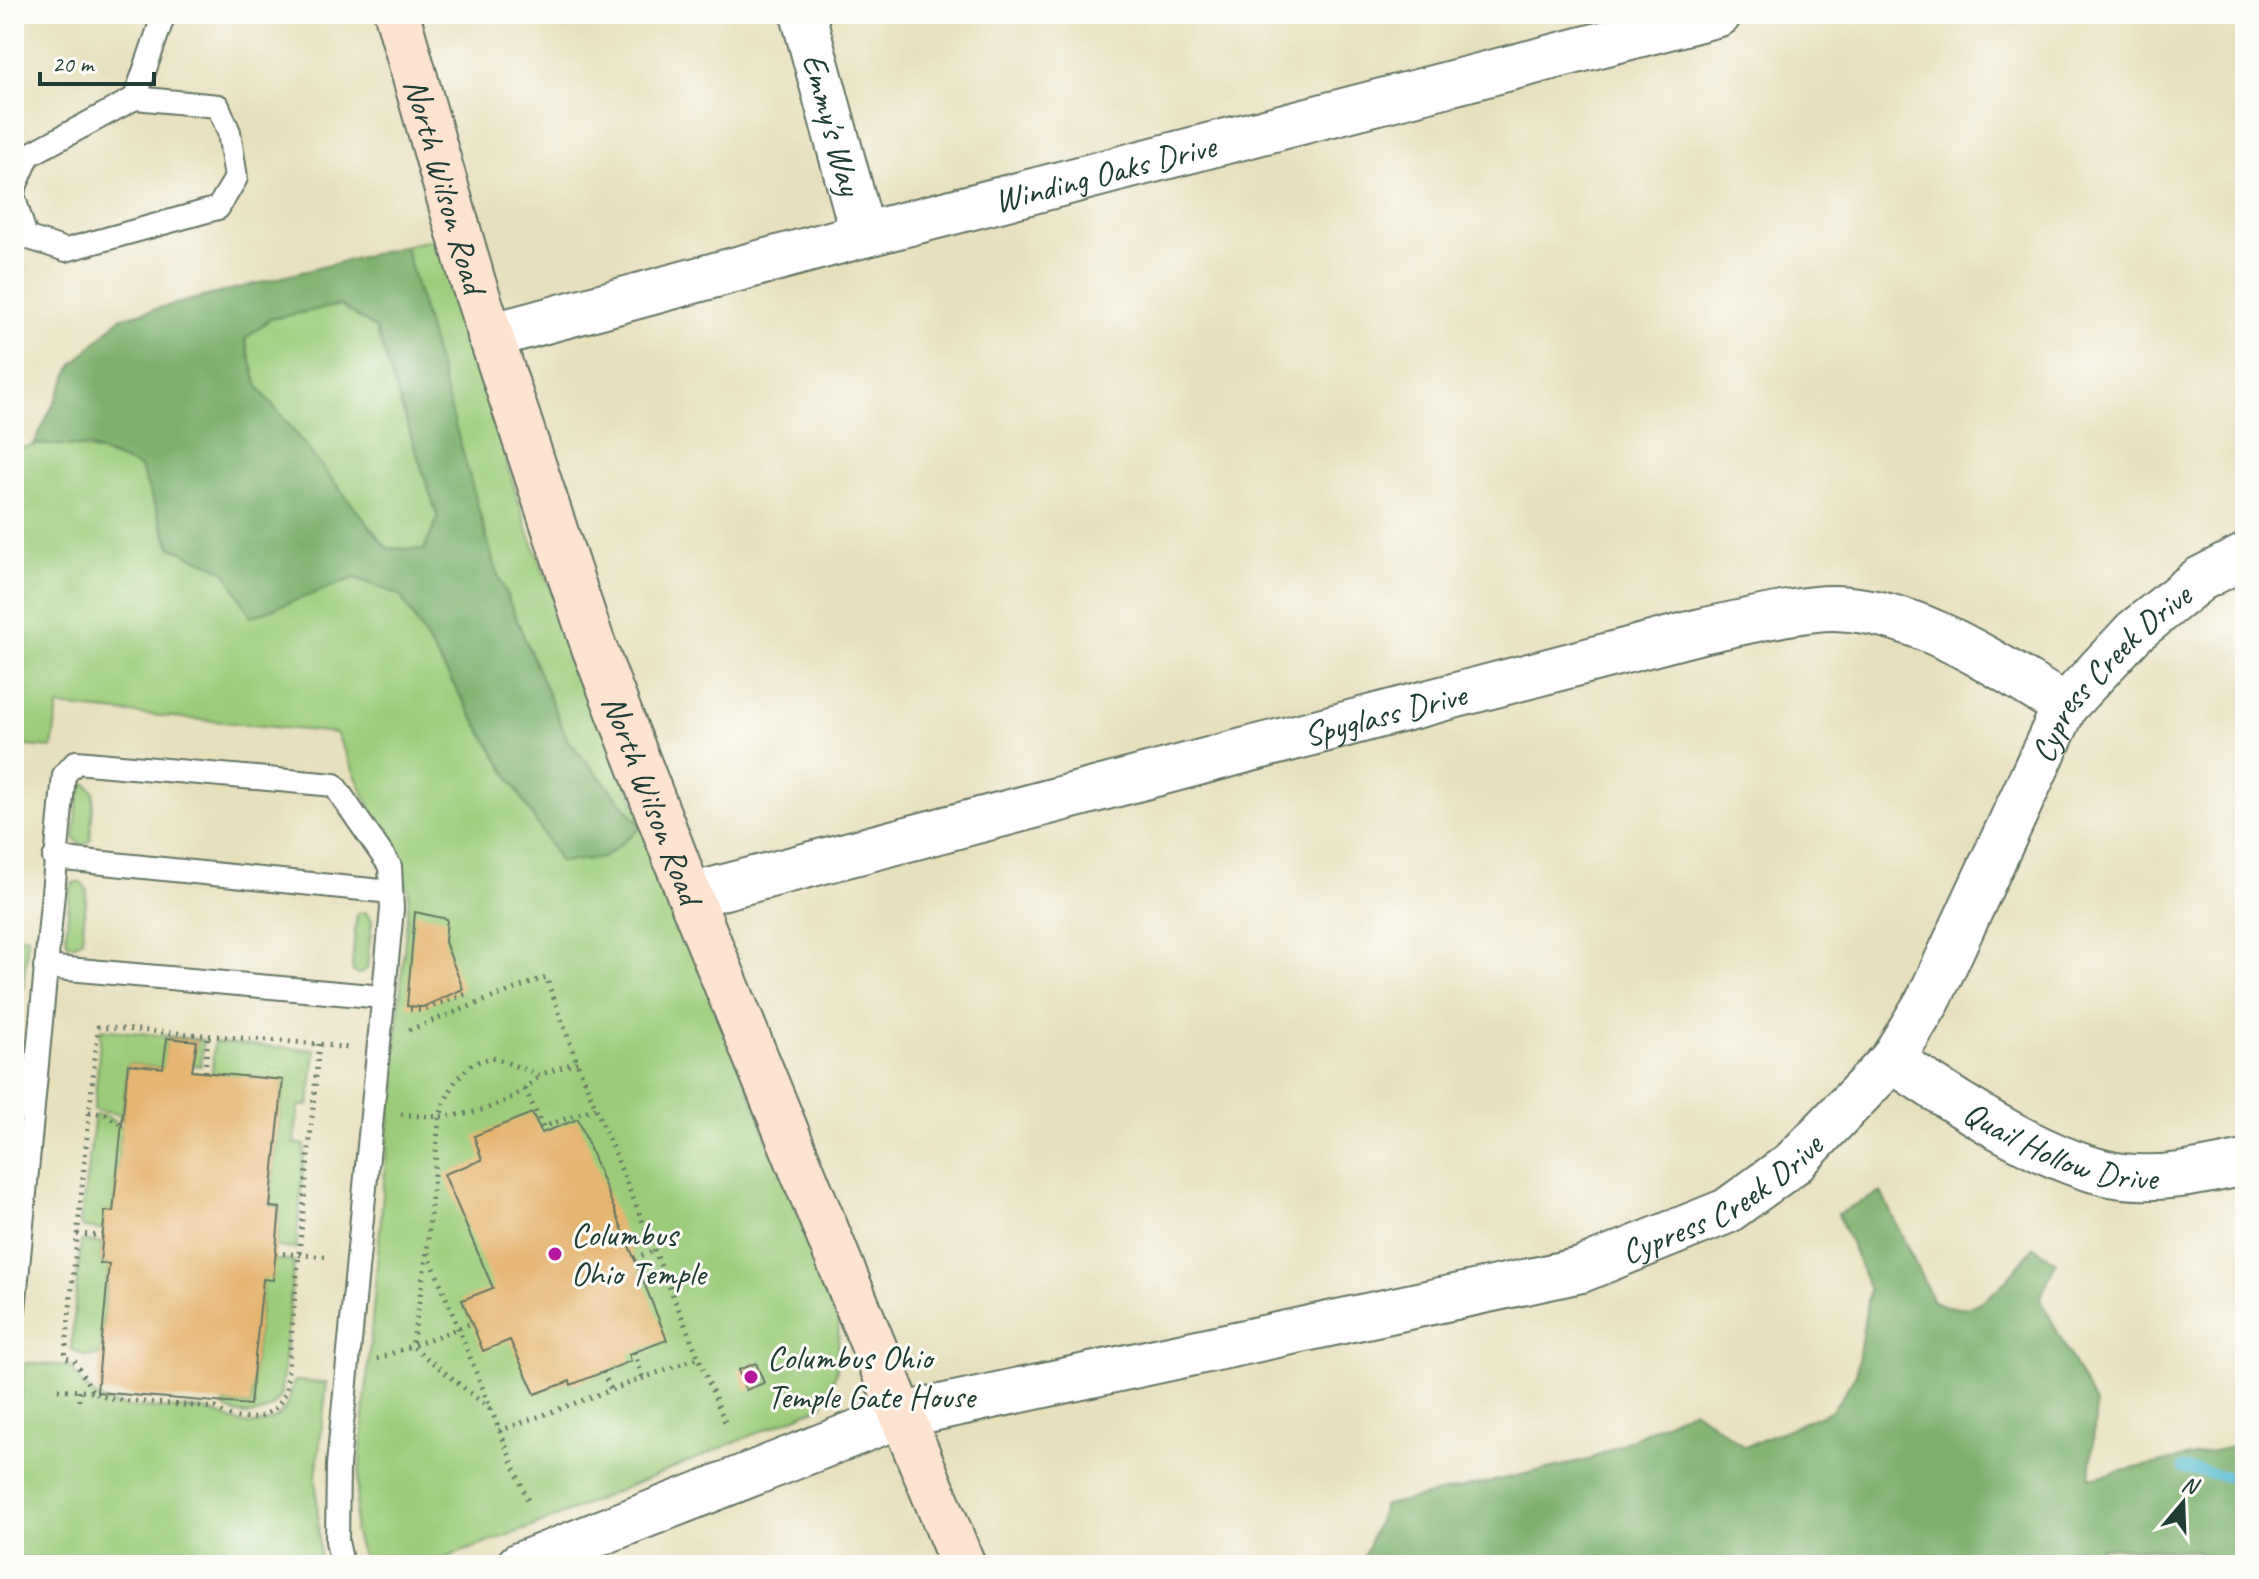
<svg xmlns="http://www.w3.org/2000/svg" width="2259" height="1579" font-family="Caveat,sans-serif">
	<style>
		.green { fill: #9bcc7c; stroke: #5d8458; stroke-width: 2 }
		.forest { fill: #7cb06c; stroke: #4e7650; stroke-width: 2; fill-rule: evenodd }
		.lines { fill: none; stroke-linecap: round; stroke-linejoin: round }
		.stream { stroke: #53b9d2; stroke-width: 11 }
		.building { fill: #e5b572 }
		.service-casing { stroke: #657664; stroke-width: 26 }
		.minor-casing { stroke: #657664; stroke-width: 48 }
		.secondary-casing { stroke: #657664; stroke-width: 48 }
		.path { stroke: #657664; stroke-width: 5; stroke-dasharray: 2 6; stroke-linecap: butt }
		.service { stroke: #fff; stroke-width: 22 }
		.minor { stroke: #fff; stroke-width: 44 }
		.secondary { stroke: #fde4d1; stroke-width: 44 }
		.poi-dot { fill: #b5179e; stroke: #fdfcf7; stroke-width: 3 }
		.labels { text-anchor: middle; stroke-width: 6; stroke-linejoin: round; paint-order: stroke }
		.street-label { font-size: 34px; fill: #1f3d34; stroke: #fdfcf7 }
		.poi-label { font-size: 34px; fill: #1f3d34; stroke: #fdfcf7; text-anchor: start }
	</style>
	<rect width="100%" height="100%" fill="#fdfcf7"/>
	<filter id="ink" filterUnits="userSpaceOnUse"><feTurbulence type="fractalNoise" baseFrequency=".0125" numOctaves="2"/><feDisplacementMap in="SourceGraphic" scale="16" xChannelSelector="R" yChannelSelector="G"/><feConvolveMatrix kernelMatrix="1 2 1 2 8 2 1 2 1" color-interpolation-filters="sRGB"/></filter>
	<filter id="wash" filterUnits="userSpaceOnUse"><feTurbulence type="fractalNoise" baseFrequency=".006" numOctaves="4" result="noise"/><feDisplacementMap in="SourceGraphic" scale="32" xChannelSelector="R" yChannelSelector="G"/><feGaussianBlur stdDeviation="1.8" result="paint"/><feColorMatrix in="noise" values="0 0 0 0 0 0 0 0 0 0 0 0 0 0 0 0 0 1.4 0 .05"/><feComposite in="paint" operator="in"/></filter>
	<g filter="url(#wash)">
		<rect width="100%" height="100%" fill="#e7e0bd"/>
		<!-- green -->
		<g class="green">
			<path d="M437 238 529 534 839 1318 837 1371 822 1406 529 1528 425 1565H372L363 1559 354 1531 409 892 336 733 58 706 52 748 14 745V450C59 436 98 450 140 467L170 547 225 571 251 616 355 578 400 595 560 862 642 826 567 739 495 568 405 246Z"/>
			<path d="M340 305 376 329 438 518 424 550 387 548 258 387 245 339 270 319Z"/>
			<path d="M87 784 94 792 90 841 82 847 74 838 79 791 81 785Z"/>
			<path d="M80 882 87 889 82 940 73 945 67 942 66 936 70 889 73 883Z"/>
			<path d="M365 912 372 920 367 969 359 974 353 972 352 966 356 919 358 913Z"/>
			<path d="M14 935 28 937 23 991 14 990Z"/>
			<path d="M101 1029 203 1040 201 1066 193 1065 197 1041 167 1038 164 1068 128 1064 122 1121 118 1114 94 1110Z"/>
			<path d="M214 1042 315 1050 309 1106H299L294 1143 305 1145 296 1249 276 1247 280 1208 270 1207 283 1081 212 1073Z"/>
			<path d="M95 1115 106 1116 122 1127 113 1212 105 1211 103 1230 83 1228 80 1224Z"/>
			<path d="M81 1241 102 1243 100 1263 109 1264 100 1356H84L71 1349Z"/>
			<path d="M275 1260 294 1261 281 1393C273 1417 242 1420 223 1407L225 1403 250 1405 263 1279Z"/>
			<path d="M25 1363 70 1366C81 1382 91 1397 110 1403 139 1412 174 1406 203 1410 226 1414 242 1432 269 1421 287 1415 289 1398 294 1381L327 1383 316 1476 320 1565H49L14 1554V1447Z"/>
		</g>
		<!-- forest -->
		<g class="forest">
			<path d="M405 246 495 568 567 739 642 827 603 858 560 862 400 595 355 578 251 617 225 571 171 547 140 467 87 446 34 444 72 366 120 318ZM340 305 376 329 438 518 424 550 387 548 258 387 245 339 270 319Z"/>
			<path d="M1881 1192 1933 1301C1981 1324 2004 1280 2034 1247L2056 1262 2040 1298 2096 1406 2090 1478 2245 1444V1565H2224L2197 1551 2101 1547 2099 1565H1361L1384 1505 1589 1460 1693 1409 1745 1447 1833 1410 1856 1374 1869 1289 1838 1214Z"/>
		</g>
		<g class="lines">
			<!-- stream -->
			<path class="stream" d="M2183 1468 2245 1480"/>
		</g>
		<g id="blocks">
			<!-- building -->
			<g class="building">
				<path d="M415 912 447 919 445 942 463 989 423 1007 407 1006Z"/>
				<path d="M167 1038 197 1041 192 1071 283 1080 270 1207 280 1208 275 1260 273 1280 263 1279 250 1405 97 1392 109 1264 100 1263 102 1243 105 1211 113 1212 128 1064 163 1068Z"/>
				<path d="M532 1113 542 1133 578 1119 667 1340 629 1354 631 1361 571 1385 570 1381 535 1394 510 1340 483 1351 477 1336 462 1300 493 1288 444 1174 482 1160 474 1136Z"/>
				<path d="M756 1363 764 1383 746 1390 738 1370Z"/>
			</g>
		</g>
	</g>
	<g filter="url(#ink)">
		<use href="#blocks" fill-opacity="0" stroke="#657664" stroke-width="2"/>
		<g class="lines">
			<!-- service casing -->
			<g class="service-casing">
				<g id="service">
					<path d="M135 98 164 14"/>
					<path d="M14 189 29 155 135 98 218 106 229 132 236 178 218 208 66 250 26 237 14 198"/>
					<path d="M54 858 391 892"/>
					<path d="M45 967 383 997"/>
					<path d="M14 1310 64 775 76 762 334 785 390 866 392 909 338 1465 337 1541 342 1565"/>
				</g>
			</g>
			<!-- minor casing -->
			<g class="minor-casing">
				<g id="minor">
					<path id="s1" d="M803 14 863 235"/>
					<path id="s2" d="M490 336 863 235 1719 14"/>
					<path id="s3" d="M690 896 1701 631C1737 624 1802 607 1835 608 1922 611 1993 664 2065 706"/>
					<path id="s4" d="M1892 1060C1952 1100 2051 1167 2123 1176 2164 1181 2205 1171 2245 1163"/>
					<path id="s5" d="M519 1565 899 1416 1581 1270 1727 1211 1793 1163 1892 1060 1929 999 2065 706 2134 632 2200 579 2245 556"/>
				</g>
			</g>
			<!-- secondary casing -->
			<g class="secondary-casing">
				<g id="secondary">
					<path id="s6" d="M397 14 473 282 592 642 690 896 963 1565"/>
				</g>
			</g>
			<!-- path -->
			<g class="path">
				<path d="M410 1009 423 1010 466 994"/>
				<path d="M409 1030 546 977 577 1062 725 1422"/>
				<path d="M319 1044 286 1391C276 1420 240 1427 216 1408L110 1399 93 1392 74 1360 65 1358 98 1027 319 1044 348 1048"/>
				<path d="M205 1072 208 1036"/>
				<path d="M525 1089 543 1127 595 1108"/>
				<path d="M89 1112 105 1114 122 1125"/>
				<path d="M401 1114C451 1121 502 1114 539 1076"/>
				<path d="M77 1234 103 1236"/>
				<path d="M275 1253 330 1257"/>
				<path d="M428 1253 528 1501"/>
				<path d="M634 1258 654 1251"/>
				<path d="M634 1352 643 1378"/>
				<path d="M377 1359 472 1323"/>
				<path d="M603 1372 611 1390"/>
				<path d="M58 1389 92 1392"/>
				<path d="M79 1391V1401"/>
				<path d="M490 1409 412 1346 427 1251 439 1119 445 1101 456 1080 472 1064 492 1057 539 1075 577 1062"/>
				<path d="M499 1431 698 1358"/>
			</g>
			<!-- service -->
			<use href="#service" class="service"/>
			<!-- minor -->
			<use href="#minor" class="minor"/>
			<!-- secondary -->
			<use href="#secondary" class="secondary"/>
		</g>
	</g>
	<!-- markers -->
	<g class="poi-dot">
		<circle cx="555" cy="1254" r="8"/>
		<circle cx="751" cy="1377" r="8"/>
	</g>
	<g class="labels">
		<!-- street labels -->
		<g class="street-label">
			<text dy="12" stroke="none"><textPath href="#s1" startOffset="114">Emmy's Way</textPath></text>
			<text dy="12" stroke="none"><textPath href="#s2" startOffset="636">Winding Oaks Drive</textPath></text>
			<text dy="12" stroke="none"><textPath href="#s6" startOffset="178">North Wilson Road</textPath></text>
			<text dy="12" stroke="none"><textPath href="#s5" startOffset="1936">Cypress Creek Drive</textPath></text>
			<text dy="12" stroke="none"><textPath href="#s3" startOffset="718">Spyglass Drive</textPath></text>
			<text dy="12" stroke="none"><textPath href="#s6" startOffset="826">North Wilson Road</textPath></text>
			<text dy="12" stroke="none"><textPath href="#s4" startOffset="192">Quail Hollow Drive</textPath></text>
			<text dy="12" stroke="none"><textPath href="#s5" startOffset="1264">Cypress Creek Drive</textPath></text>
		</g>
		<!-- poi labels -->
		<g class="poi-label">
			<text x="571" y="1246">Columbus<tspan x="571" dy="39">Ohio Temple</tspan></text>
			<text x="767" y="1369">Columbus Ohio<tspan x="767" dy="39">Temple Gate House</tspan></text>
		</g>
	</g>
	<!-- margin -->
	<rect width="2259" height="1579" fill="none" stroke="#fdfcf7" stroke-width="48"/>
	<!-- north arrow -->
	<g transform="translate(2183 1503) rotate(19)" stroke="#fdfcf7" stroke-width="6" paint-order="stroke">
	<path d="M0-6L14 30L0 20L-14 30Z" fill="#1f3d34"/>
	<text y="-12" font-size="22" font-weight="bold" text-anchor="middle" fill="#1f3d34">N</text>
	</g>
	<!-- scale -->
	<path d="M40 72v12h114v-12" fill="none" stroke="#1f3d34" stroke-width="4"/>
	<text x="52" y="72" font-size="24" fill="#1f3d34" stroke="#fdfcf7" stroke-width="6" paint-order="stroke">20 m</text>
</svg>
